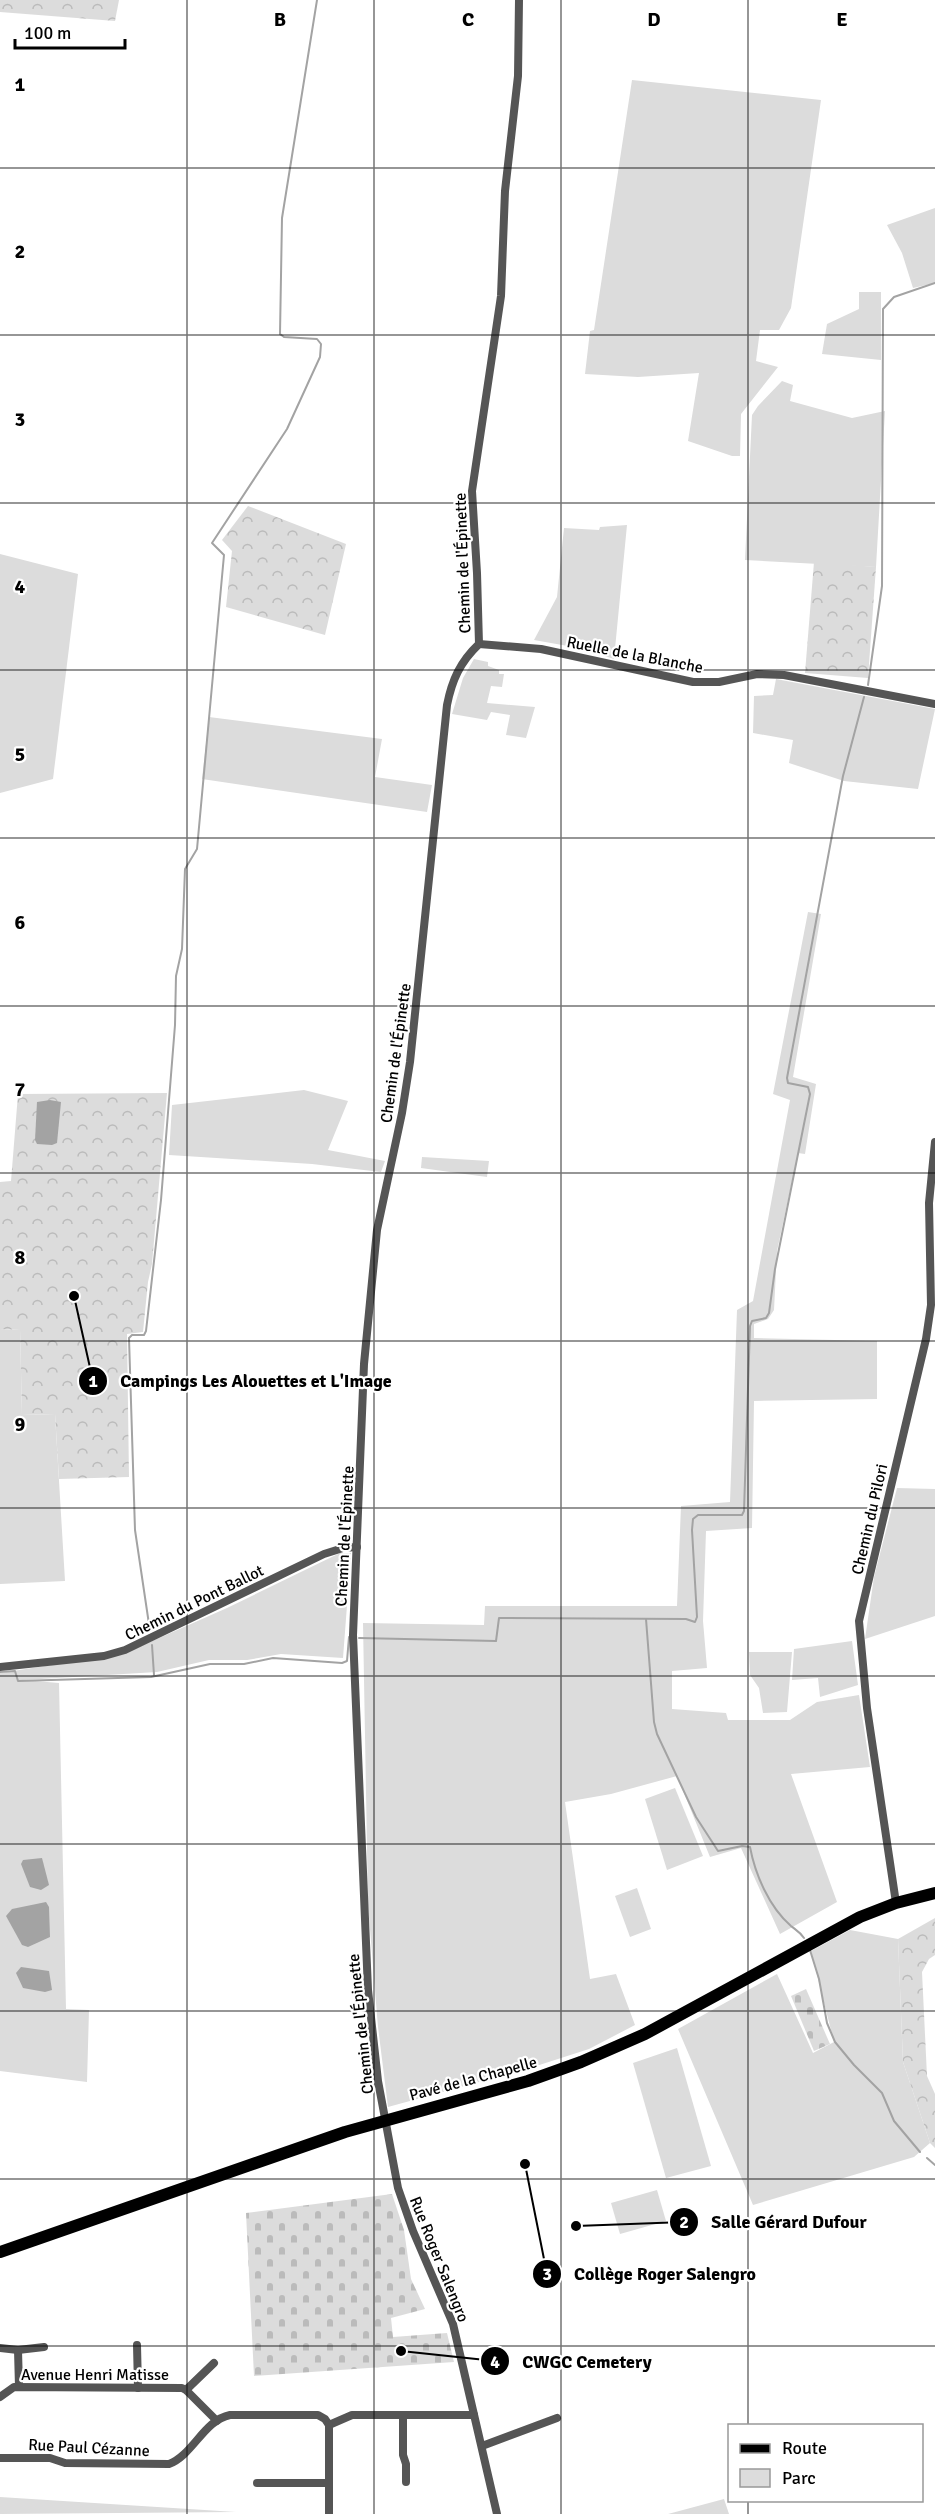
<svg xmlns="http://www.w3.org/2000/svg" width="935" height="2514" font-family="Signika,sans-serif">
	<style>
		.green { fill: #dcdcdc }
		.forest { fill: url(#forest-crowns) }
		.cemetery { fill: url(#cemetery-stones) }
		.water { fill: #a3a3a3 }
		.lines { fill: none; stroke-linecap: round; stroke-linejoin: round }
		.stream { stroke: #a3a3a3; stroke-width: 2 }
		.street { stroke: #555; stroke-width: 8 }
		.primary { stroke: #000; stroke-width: 12 }
		.grid { fill: none; stroke: #000; stroke-width: 1.5; stroke-opacity: 0.55 }
		.labels { text-anchor: middle; stroke-width: 4.5; stroke-linejoin: round; paint-order: stroke }
		.street-label { font-size: 16px; fill: #000; stroke: #fff }
		.grid-label { font-size: 20px; text-anchor: middle; font-weight: bold; fill: #000; stroke: #fff; stroke-width: 4.5; stroke-linejoin: round; paint-order: stroke }
		.leader { fill: none; stroke: #000; stroke-width: 2 }
		.callout-dot { fill: #000; stroke: #fff; stroke-width: 2 }
		.mark-label { font-size: 18px; text-anchor: middle; font-weight: bold; fill: #fff }
		.callout-label { font-size: 18px; text-anchor: middle; font-weight: bold; fill: #000; stroke: #fff; stroke-width: 4.5; stroke-linejoin: round; paint-order: stroke }
	</style>
	<defs>
		<pattern id="forest-crowns" width="20" height="18" patternUnits="userSpaceOnUse" patternTransform="scale(1.5)"><rect width="20" height="18" fill="#dcdcdc"/><path d="M2 6a3 3 0 1 1 6 0M12 15a3 3 0 1 1 6 0" fill="none" stroke="#bbb"/></pattern>
		<pattern id="cemetery-stones" width="16" height="16" patternUnits="userSpaceOnUse" patternTransform="scale(1.5)"><rect width="16" height="16" fill="#dcdcdc"/><path d="M2 7V4a2 2 0 0 1 4 0v3zM10 15v-3a2 2 0 0 1 4 0v3z" fill="#bbb"/></pattern>
	</defs>
	<rect width="100%" height="100%" fill="#fff"/>
	<!-- green -->
	<g class="green">
		<path d="M632 80 821 100 791 308 779 330H760L756 361 778 367 741 414 740 456H732L688 441 699 373 638 377 585 374 590 331 594 330Z"/>
		<path d="M935 208V283L913 288 902 253 887 225Z"/>
		<path d="M859 292H881V360L822 354 827 324 859 309Z"/>
		<path d="M782 381 793 385 790 401 852 418 885 411 876 567 745 560 752 415 758 406Z"/>
		<path d="M627 525 614 659 579 648 534 640 557 597 564 528 599 530 600 527Z"/>
		<path d="M0 554 78 574 53 779 0 793Z"/>
		<path d="M474 659 488 662V666L499 670V674H504L502 687 491 686 487 703 535 707 526 738 506 735 510 715 491 712 487 720 452 714 463 678Z"/>
		<path d="M776 679 935 709 918 789 844 781 789 763 793 740 753 733 754 696 773 695Z"/>
		<path d="M209 717 382 739 375 777 432 785 427 812 202 779Z"/>
		<path d="M808 912 821 914 793 1077 816 1084 805 1154 798 1153 777 1251 774 1310 768 1319 754 1324V1338L877 1341V1399L754 1401 752 1528 706 1531 703 1621 707 1668 672 1671V1709L726 1713 728 1720H790L817 1702 859 1695 870 1767 791 1774 837 1902 780 1934 741 1848 710 1857 677 1776 611 1794 565 1802 590 1979 616 1974 635 2025 589 2049 530 2068 388 2107 378 2027 368 1905 363 1623 484 1625 485 1606H677L681 1506 730 1502 737 1310 753 1301 790 1100 773 1094Z"/>
		<path d="M304 1090 348 1101 328 1150 385 1161 381 1172 312 1164 169 1155 172 1105Z"/>
		<path d="M422 1157 489 1161 487 1177 421 1168Z"/>
		<path d="M0 1329 20 1330 22 1415 55 1414 65 1581 0 1584Z"/>
		<path d="M897 1488 935 1489V1616L865 1639 874 1577Z"/>
		<path d="M340 1553H351L343 1658 281 1654 247 1660H209L157 1672 23 1680 59 1683 66 2009 89 2010 87 2082 0 2071V1673L123 1654 227 1608Z"/>
		<path d="M852 1641 858 1685 820 1697 818 1678 792 1680 794 1649Z"/>
		<path d="M749 1652H792L787 1712 763 1713 759 1688 750 1675Z"/>
		<path d="M675 1788 703 1856 667 1870 645 1799Z"/>
		<path d="M637 1888 651 1929 630 1937 615 1896Z"/>
		<path d="M850 1930 898 1939 903 2062 930 2143 914 2157 753 2205 678 2029 777 1974 813 2053 834 2042 811 1951Z"/>
		<path d="M677 2048 711 2166 666 2178 633 2063Z"/>
		<path d="M657 2190 666 2221 620 2234 611 2203Z"/>
		<path d="M0 2497 236 2512 0 2514Z"/>
		<path d="M724 2499 729 2514H668Z"/>
	</g>
	<!-- forest -->
	<g class="forest">
		<path d="M0 0H119L115 21 0 12Z"/>
		<path d="M248 506 346 544 325 635 226 607 232 551 222 540Z"/>
		<path d="M814 562 876 567 868 678 805 673Z"/>
		<path d="M167 1093 152 1264 148 1282 143 1332 127 1334 129 1477 59 1479 55 1414 22 1415 20 1330 0 1329V1182L11 1181 18 1094Z"/>
		<path d="M935 1918V1955L929 1959 922 1972 927 2076 935 2094V2148L930 2143 903 2062 898 1939Z"/>
	</g>
	<!-- cemetery -->
	<g class="cemetery">
		<path d="M806 1989 830 2044 814 2051 791 1996Z"/>
		<path d="M392 2194 404 2230 411 2279 425 2309 391 2318 393 2337 447 2333 454 2362 254 2376 246 2213Z"/>
	</g>
	<!-- water -->
	<g class="water">
		<path d="M50 1100 61 1102 57 1143 52 1145 37 1144 35 1140 37 1102Z"/>
		<path d="M42 1858 49 1885 41 1890 30 1887 21 1864 23 1860Z"/>
		<path d="M46 1902 49 1907 50 1937 28 1947 22 1945 6 1916 12 1909Z"/>
		<path d="M21 1967 49 1971 52 1990 45 1992 23 1988 16 1973Z"/>
	</g>
	<g class="lines">
		<!-- stream -->
		<g class="stream">
			<path d="M868 685 882 586 883 309 894 297 935 283"/>
			<path d="M646 1619 654 1722 657 1734 696 1817 718 1851 742 1846 750 1847C755 1874 769 1907 791 1926 796 1930 800 1932 804 1938"/>
			<path d="M150 1631 135 1530 129 1338 132 1335H144L146 1331 161 1200 175 1025 176 976 182 949 185 869 197 849 224 555 212 543 287 429 320 357 321 344 317 339 284 337 280 334 282 218 317 0"/>
			<path d="M359 1638 496 1641 499 1618 686 1619 695 1622 697 1617 692 1530 693 1519 698 1515H742L744 1511 750 1326 752 1321 766 1318 769 1313 775 1269 810 1094 808 1087 788 1083 787 1078 843 776 864 697"/>
			<path d="M152 1645 154 1675"/>
			<path d="M0 1672 15 1671 18 1681 151 1677 210 1664H244L273 1658 342 1663 347 1661 349 1637"/>
			<path d="M810 1950 819 1979 827 2023 835 2042 854 2065 882 2093 894 2121 920 2152"/>
			<path d="M927 2158 935 2165"/>
		</g>
		<!-- street -->
		<g class="street">
			<path d="M479 644 541 649 693 682H719L757 674 784 675 935 704"/>
			<path d="M0 1667 104 1656 125 1650 324 1554 343 1548 357 1547"/>
			<path d="M896 1903 867 1708 859 1621 926 1339 931 1305 929 1203 935 1142"/>
			<path d="M137 2345 138 2388"/>
			<path d="M0 2348 18 2350 44 2347"/>
			<path d="M18 2350 19 2387"/>
			<path d="M186 2390 214 2363"/>
			<path d="M0 2397 14 2387 182 2388 186 2390 217 2421"/>
			<path d="M403 2416V2455L406 2464V2482"/>
			<path d="M482 2446 557 2418"/>
			<path d="M0 2458H50L65 2463 169 2464C193 2455 204 2420 230 2415H318L325 2419 329 2425 352 2415H474"/>
			<path d="M257 2483H329"/>
			<path d="M329 2514V2425"/>
			<path d="M497 2514 453 2324 413 2231 398 2188 378 2081 368 1990 353 1635 364 1364 377 1230 402 1113 410 1062 447 705C452 680 460 662 479 644L477 573 472 491 501 296 505 191 518 76 519 0"/>
		</g>
		<!-- primary -->
		<path class="primary" d="M0 2252 345 2132 528 2081 581 2062 645 2034 860 1917 896 1903 935 1893"/>
	</g>
	<!-- grid -->
	<path class="grid" d="M187 0V2514M374 0V2514M561 0V2514M748 0V2426M0 168H935M0 335H935M0 503H935M0 670H935M0 838H935M0 1006H935M0 1173H935M0 1341H935M0 1508H935M0 1676H935M0 1844H935M0 2011H935M0 2179H935M0 2346H935M748 2500V2514"/>
	<g class="labels">
		<!-- street labels -->
		<g class="street-label">
			<text transform="translate(462 563) rotate(-92)" y="6">Chemin de l'Épinette</text>
			<text transform="translate(635 654) rotate(11)" y="6">Ruelle de la Blanche</text>
			<text transform="translate(395 1053) rotate(-82)" y="6">Chemin de l'Épinette</text>
			<text transform="translate(869 1519) rotate(-77)" y="6">Chemin du Pilori</text>
			<text transform="translate(344 1536) rotate(-87)" y="6">Chemin de l'Épinette</text>
			<text transform="translate(194 1602) rotate(-26)" y="6">Chemin du Pont Ballot</text>
			<text transform="translate(360 2024) rotate(-96)" y="6">Chemin de l'Épinette</text>
			<text transform="translate(473 2078) rotate(-15)" y="6">Pavé de la Chapelle</text>
			<text transform="translate(440 2259) rotate(68)" y="6">Rue Roger Salengro</text>
			<text x="95" y="2380">Avenue Henri Matisse</text>
			<text transform="translate(89 2447) rotate(3)" y="6">Rue Paul Cézanne</text>
		</g>
	</g>
	<g class="grid-label">
		<text x="280" y="26">B</text>
		<text x="468" y="26">C</text>
		<text x="654" y="26">D</text>
		<text x="842" y="26">E</text>
		<text x="20" y="91">1</text>
		<text x="20" y="258">2</text>
		<text x="20" y="426">3</text>
		<text x="20" y="593">4</text>
		<text x="20" y="761">5</text>
		<text x="20" y="929">6</text>
		<text x="20" y="1096">7</text>
		<text x="20" y="1264">8</text>
		<text x="20" y="1431">9</text>
	</g>
	<!-- callouts -->
	<path class="leader" d="M74 1296L93 1381M576 2226L684 2222M525 2164L547 2274M401 2351L495 2361"/>
	<g class="callout-dot">
		<circle cx="74" cy="1296" r="6"/>
		<circle cx="576" cy="2226" r="6"/>
		<circle cx="525" cy="2164" r="6"/>
		<circle cx="401" cy="2351" r="6"/>
		<circle cx="93" cy="1381" r="15"/>
		<circle cx="684" cy="2222" r="15"/>
		<circle cx="547" cy="2274" r="15"/>
		<circle cx="495" cy="2361" r="15"/>
	</g>
	<g class="mark-label">
		<text x="93" y="1387">1</text>
		<text x="684" y="2228">2</text>
		<text x="547" y="2280">3</text>
		<text x="495" y="2368">4</text>
	</g>
	<g class="callout-label">
		<text x="256" y="1387">Campings Les Alouettes et L'Image</text>
		<text x="789" y="2228">Salle Gérard Dufour</text>
		<text x="665" y="2280">Collège Roger Salengro</text>
		<text x="587" y="2368">CWGC Cemetery</text>
	</g>
	<!-- legend -->
	<rect x="728" y="2424" width="195" height="78" fill="#ffffff" stroke="#999999" stroke-width="1.5"/>
	<rect x="740" y="2444" width="30" height="9" fill="#000000" stroke="#999999" stroke-width="1.5"/>
	<text x="782" y="2454" font-size="18" fill="#000000">Route</text>
	<rect x="740" y="2469" width="30" height="18" fill="#dcdcdc" stroke="#999999" stroke-width="1.5"/>
	<text x="782" y="2484" font-size="18" fill="#000000">Parc</text>
	<!-- scale -->
	<path d="M15 39v9h110v-9" fill="none" stroke="#000000" stroke-width="3"/>
	<text x="24" y="39" font-size="18" fill="#000000" stroke="#ffffff" stroke-width="4.5" paint-order="stroke">100 m</text>
</svg>
